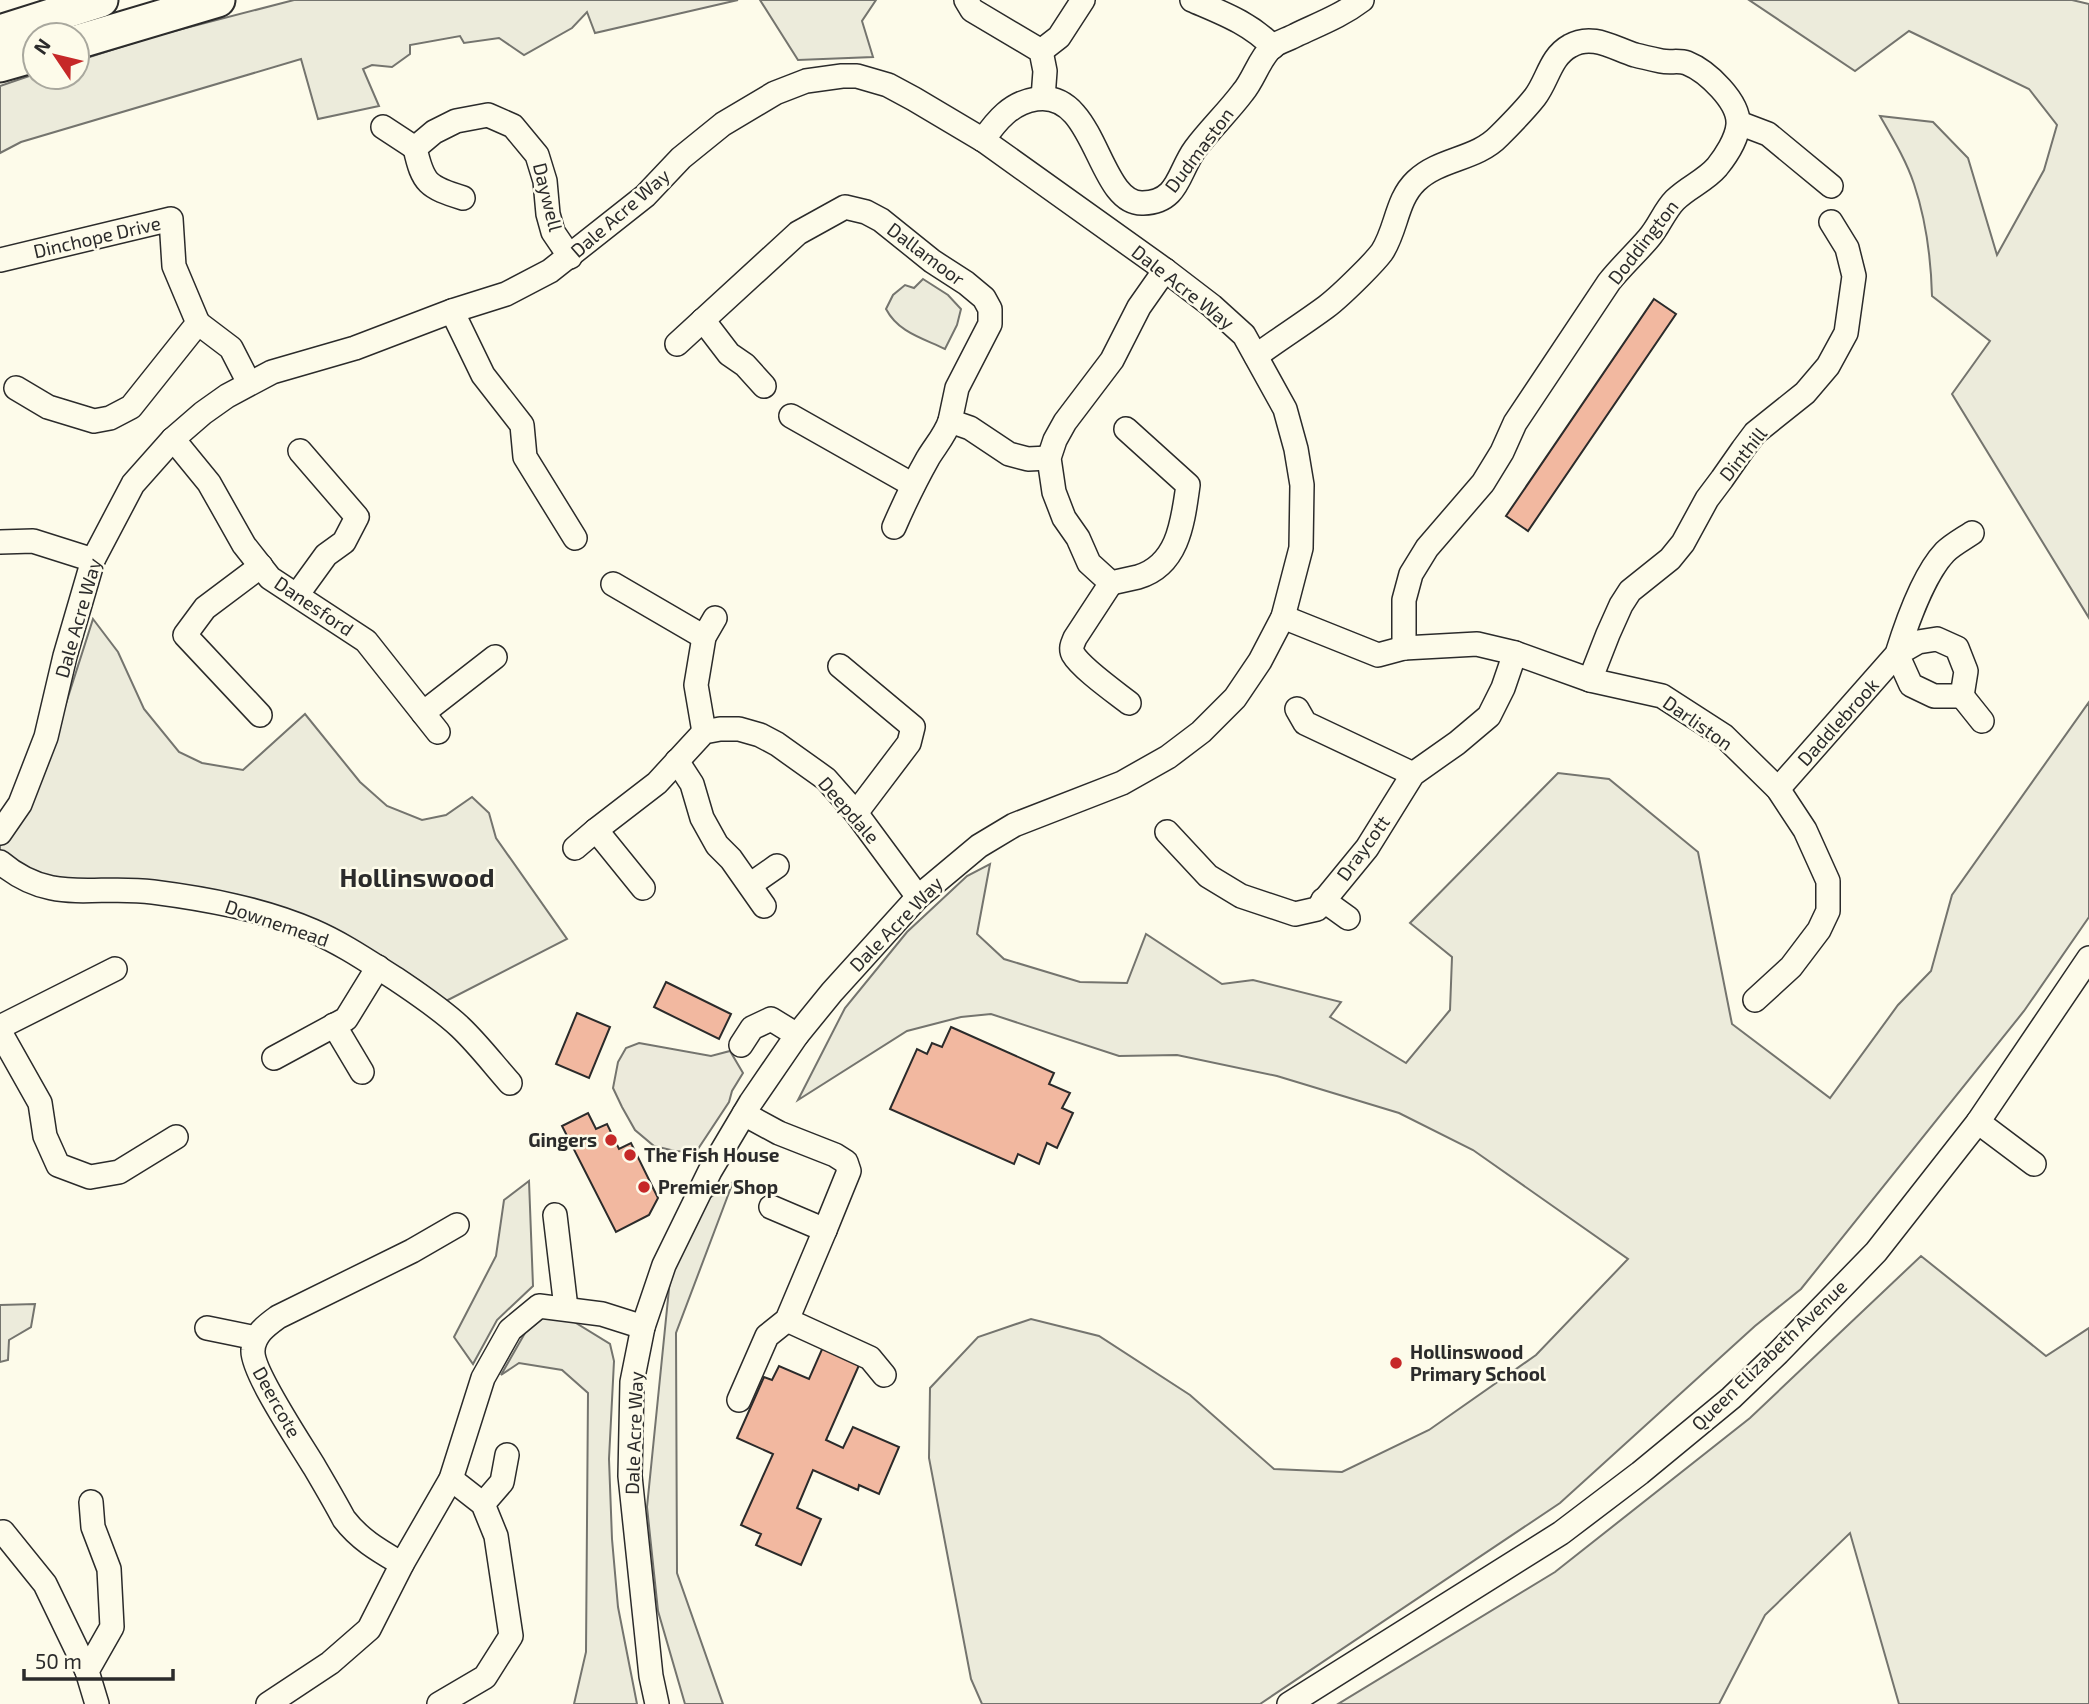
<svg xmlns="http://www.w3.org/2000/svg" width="2089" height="1704" font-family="'Exo 2',sans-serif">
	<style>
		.green { fill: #ecebdb; stroke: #74746e; stroke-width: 2 }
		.parking { fill: #eceadb; stroke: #74746e; stroke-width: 2 }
		.building { fill: #f2b8a0; stroke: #2b2b2b; stroke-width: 2 }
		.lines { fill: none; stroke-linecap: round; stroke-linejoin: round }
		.minor-casing { stroke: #2b2b2b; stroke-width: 26 }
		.highway-casing { stroke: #2b2b2b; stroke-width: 37 }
		.minor { stroke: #fdfbea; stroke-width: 23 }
		.highway { stroke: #fdfbea; stroke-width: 33 }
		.poi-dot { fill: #c62828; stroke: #fdfbea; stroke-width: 2.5 }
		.labels { text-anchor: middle; stroke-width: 5; stroke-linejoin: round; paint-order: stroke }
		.street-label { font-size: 19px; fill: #2b2b2b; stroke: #fdfbea }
		.poi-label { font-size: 19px; font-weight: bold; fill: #2b2b2b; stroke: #fdfbea; text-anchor: start }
		.district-label { font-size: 26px; font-weight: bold; fill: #2b2b2b; stroke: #fdfbea }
	</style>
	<rect width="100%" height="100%" fill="#fdfbea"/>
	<!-- green -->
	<g class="green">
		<path d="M294 0H738L595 33 587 12 572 28 524 55 499 38 464 43 460 36 410 45V54L392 67 372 65 363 69 379 106 318 119 301 59 21 142 0 153V86L35 74V77H77V61L155 36Z"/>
		<path d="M760 0H876L862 21 873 57 798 60Z"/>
		<path d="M1749 0H2072L2089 4V618L1952 394 1990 341 1932 296C1931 258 1926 220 1914 184 1906 160 1892 137 1880 116L1933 122 1968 158 1997 255 2044 170 2057 125 2029 89 1909 31 1855 71Z"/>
		<path d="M923 279 948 295 961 309 957 325 945 349C922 338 898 332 886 309L893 295 905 285 914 288Z"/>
		<path d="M93 619 118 652 144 709 179 752 202 763 243 770 305 714 360 782 387 806 422 820 446 815 472 797 489 813 496 838 567 939 446 1001 420 981 351 938 49 882 0 852V842L52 747Z"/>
		<path d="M2089 702V917L2024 1011 1801 1289 1755 1326 1560 1503 1260 1704H982L971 1679 929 1458 930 1388 978 1337 1031 1319 1099 1336 1190 1395 1274 1469 1342 1472 1429 1430 1536 1355 1628 1259 1473 1150 1399 1113 1277 1076 1177 1055 1119 1056 991 1014 961 1017 907 1031 798 1100 845 1008 907 932 967 876 990 864 977 934 1004 959 1080 982 1127 983 1146 934 1222 984 1253 980 1341 1002 1330 1017 1406 1063 1450 1010 1452 957 1410 923 1558 773 1609 779 1698 852 1732 1024 1830 1098 1898 1005 1931 971 1952 895Z"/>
		<path d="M529 1181 533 1286 497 1320 473 1364 454 1337 496 1256 504 1200Z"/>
		<path d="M733 1182 676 1333 677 1573 723 1704H685L658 1611 647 1507 670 1279 705 1201Z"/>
		<path d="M1921 1256 2046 1356 2089 1328V1704H1899L1850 1533 1765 1615 1719 1704H1338L1555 1572 1750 1418Z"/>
		<path d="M35 1304 31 1327 9 1340 8 1360 0 1362V1305Z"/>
		<path d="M544 1317 571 1320 610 1344 614 1361 609 1459 612 1539 618 1607 637 1704H574L586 1652 588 1393 562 1370 519 1363 501 1375 525 1333Z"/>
	</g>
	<!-- parking -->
	<path class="parking" d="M639 1043 711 1056 730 1051 743 1073 732 1091 729 1102 696 1152 675 1151 654 1146 635 1130 622 1107 613 1088 618 1062 626 1048Z"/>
	<!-- building -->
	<g class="building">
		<path d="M1654 299 1676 314 1528 531 1506 516Z"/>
		<path d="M666 982 731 1014 719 1039 654 1007Z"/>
		<path d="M577 1013 610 1027 589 1078 556 1064Z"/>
		<path d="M951 1027 1054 1073 1049 1084 1070 1093 1062 1108 1073 1113 1057 1148 1047 1143 1039 1164 1018 1154 1014 1164 890 1109 917 1049 927 1054 932 1043 942 1047Z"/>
		<path d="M588 1113 596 1129 607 1124 619 1149 631 1143 658 1198 649 1215 616 1232 562 1126Z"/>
		<path d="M823 1347 860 1363 826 1440 843 1448 853 1427 899 1447 879 1494 859 1485 858 1490 813 1470 797 1508 821 1519 801 1565 756 1545 761 1534 741 1525 773 1454 737 1438 764 1377 772 1380 779 1366 809 1379Z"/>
	</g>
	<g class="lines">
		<!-- minor casing -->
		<g class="minor-casing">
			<g id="minor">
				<path d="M966 0 972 10 1041 51 1045 71 1043 98"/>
				<path d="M1192 0C1222 13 1250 23 1273 47"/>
				<path d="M1041 51 1059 37 1083 0"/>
				<path d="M1739 123 1768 134 1831 186"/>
				<path d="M383 127 415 148"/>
				<path d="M983 140C997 120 1011 103 1036 99 1097 89 1097 205 1143 203 1179 202 1178 172 1195 149 1210 129 1228 112 1243 92 1254 79 1259 59 1272 47 1278 42 1289 39 1296 35 1319 24 1341 16 1362 0"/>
				<path d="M463 198C428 187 423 184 415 148L434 132 456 121 488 115 513 126 537 155 545 181 548 214 553 232 570 257"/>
				<path d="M0 260 171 219 174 266 198 323 131 407 110 418 94 421 48 407 16 388"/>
				<path d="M452 311 483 375 522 425 525 457 575 538"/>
				<path d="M703 320 729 354 745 365 764 386"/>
				<path d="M198 323 231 348 249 383"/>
				<path d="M677 344 798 233 845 207 866 212 881 220 932 261 966 283 984 298 990 309V324L957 388 950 421 970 428 1009 454 1028 459 1049 458"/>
				<path d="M1256 356C1279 339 1303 324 1326 307 1338 298 1350 286 1361 275 1368 268 1376 260 1382 252 1397 229 1396 200 1416 181 1440 158 1476 160 1499 136 1511 124 1524 111 1535 97 1548 80 1550 57 1570 46 1592 33 1613 48 1635 55 1643 57 1652 59 1661 61 1670 63 1679 60 1687 63 1707 71 1740 102 1738 125 1737 139 1725 157 1717 167 1705 181 1688 187 1675 200 1664 211 1659 227 1648 239 1635 254 1621 267 1609 282L1515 423 1502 452 1483 483 1427 548 1411 574 1404 600V648"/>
				<path d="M791 416 913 485"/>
				<path d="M1126 429 1188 485C1183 520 1179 565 1138 577 1129 579 1120 581 1111 583L1089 563 1078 538 1064 518 1054 492 1049 458 1055 440 1065 422 1112 360 1139 307 1165 270"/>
				<path d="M173 439 209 483 244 545 270 578 366 641 438 732"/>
				<path d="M894 527C904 504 915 481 928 458 936 445 945 435 950 421"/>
				<path d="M0 542 33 541 93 560"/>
				<path d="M1111 583 1075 638C1073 643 1070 648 1073 654 1081 668 1115 692 1129 703"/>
				<path d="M613 584 704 637"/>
				<path d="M297 595 326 555 344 542 357 517 300 451"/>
				<path d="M1283 617 1378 655 1404 648 1477 644 1515 653 1590 680 1662 696 1724 736 1778 789 1805 830 1828 881V911L1819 930 1791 967 1755 1000"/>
				<path d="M1937 639 1957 648 1966 671 1962 696H1934L1911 685 1897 654 1918 642Z"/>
				<path d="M840 666 913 727 909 743 856 813"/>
				<path d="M1590 680 1608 634 1621 605 1630 591 1670 559 1683 543 1707 499 1722 479 1743 449 1755 433 1805 393 1828 366 1846 333 1854 276 1847 248 1831 222"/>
				<path d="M1962 696 1982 721"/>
				<path d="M1297 709 1305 723 1413 774"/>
				<path d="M423 713 495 657"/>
				<path d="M260 715 185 635 205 608 261 566"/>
				<path d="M704 732 696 685 704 637 715 618"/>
				<path d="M677 761 692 784 702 818 717 845 731 859 764 906"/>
				<path d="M1778 789 1897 654C1906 625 1924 574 1945 552 1952 545 1963 539 1972 533"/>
				<path d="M596 830 657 783 704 732 720 729H739L760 735 777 744 826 779 856 813 918 897"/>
				<path d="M1167 832 1208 876 1241 896 1295 914 1317 909 1367 848 1413 774 1457 743 1489 716 1503 688 1515 653"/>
				<path d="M0 833 20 804 46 737 65 656 93 560 133 484 173 439 203 413 227 396 272 372 355 348 452 311 506 294 550 271 645 196 681 158 723 124 775 93 806 81 842 76H857L888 85 914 99 983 140 1165 270 1212 306 1244 335 1285 409 1296 449 1302 485 1301 548 1283 617 1260 661 1235 698 1201 732 1168 757 1122 783 1014 825 979 846 918 897 832 992 797 1035 751 1102 710 1171 664 1265 643 1327 632 1382 630 1476 651 1676 657 1704"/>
				<path d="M575 848 596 830 643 888"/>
				<path d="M0 862C52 906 94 884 153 892 207 899 262 909 313 931 343 944 369 962 396 979 418 994 441 1009 460 1027 478 1044 494 1065 510 1083"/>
				<path d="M750 885 777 866"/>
				<path d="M1323 900 1348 918"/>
				<path d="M334 1025 362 1072"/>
				<path d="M0 1027 115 969"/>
				<path d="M0 1032 40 1103 45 1136 58 1165 90 1177 119 1172 176 1137"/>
				<path d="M741 1045 752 1028 771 1019 797 1035"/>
				<path d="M274 1058 346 1019 378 967"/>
				<path d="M744 1114 779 1133 835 1155 846 1162 849 1171 825 1230 771 1207"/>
				<path d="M1978 1122 2034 1164"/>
				<path d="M555 1215 566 1308"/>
				<path d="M787 1320 870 1358 884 1375"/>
				<path d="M207 1328 256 1338"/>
				<path d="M739 1400 767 1336 787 1320 825 1230"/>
				<path d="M91 1502 93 1527 109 1569 112 1627 87 1671 97 1704"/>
				<path d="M483 1504 502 1482 507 1455"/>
				<path d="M3 1532 45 1584 87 1671"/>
				<path d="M402 1564C380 1551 360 1540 344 1519 335 1502 325 1485 315 1468 302 1446 251 1371 253 1350 254 1334 267 1325 278 1317L412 1251 457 1225"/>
				<path d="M268 1704 330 1663 369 1629 402 1564 451 1479 483 1378 510 1330 539 1306 602 1314 643 1327"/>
				<path d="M439 1704 485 1677 511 1636 496 1536 483 1504 451 1479"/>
				<path d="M1289 1704 1561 1533 1640 1473 1731 1398 1778 1353 1876 1252 1978 1122 2089 958"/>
			</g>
		</g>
		<!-- highway casing -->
		<g class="highway-casing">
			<g id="highway">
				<path d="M0 32 101 0"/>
				<path d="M77 42 218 0"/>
				<path d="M0 65 35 55"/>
			</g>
		</g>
		<!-- minor -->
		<use href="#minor" class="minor"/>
		<!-- highway -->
		<use href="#highway" class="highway"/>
	</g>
	<!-- markers -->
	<g class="poi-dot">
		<circle cx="611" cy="1140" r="7"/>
		<circle cx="630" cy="1155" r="7"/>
		<circle cx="644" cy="1187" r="7"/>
		<circle cx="1396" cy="1363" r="7"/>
	</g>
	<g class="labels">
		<!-- street labels -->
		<g class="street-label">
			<text transform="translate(1199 150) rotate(-53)" y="7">Dudmaston</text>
			<text transform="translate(548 197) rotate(76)" y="7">Daywell</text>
			<text transform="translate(620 213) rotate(-41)" y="7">Dale Acre Way</text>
			<text transform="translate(97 237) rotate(-13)" y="7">Dinchope Drive</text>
			<text transform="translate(1643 242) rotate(-52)" y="7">Doddington</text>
			<text transform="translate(926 254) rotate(37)" y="7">Dallamoor</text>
			<text transform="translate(1183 287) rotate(38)" y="7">Dale Acre Way</text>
			<text transform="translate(1743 454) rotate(-51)" y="7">Dinthill</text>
			<text transform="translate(314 606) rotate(34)" y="7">Danesford</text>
			<text transform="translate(78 618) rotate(-74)" y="7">Dale Acre Way</text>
			<text transform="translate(1838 722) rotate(-48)" y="7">Daddlebrook</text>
			<text transform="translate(1698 723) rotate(35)" y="7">Darliston</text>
			<text transform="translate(849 810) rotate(49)" y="7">Deepdale</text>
			<text transform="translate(1363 848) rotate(-54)" y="7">Draycott</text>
			<text transform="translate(277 923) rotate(19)" y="7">Downemead</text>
			<text transform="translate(896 924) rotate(-46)" y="7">Dale Acre Way</text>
			<text transform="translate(1769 1355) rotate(-44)" y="7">Queen Elizabeth Avenue</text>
			<text transform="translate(277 1402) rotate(61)" y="7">Deercote</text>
			<text transform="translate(634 1433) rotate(-88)" y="7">Dale Acre Way</text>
		</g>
		<!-- poi labels -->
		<g class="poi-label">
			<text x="597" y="1147" text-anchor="end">Gingers</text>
			<text x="644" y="1162">The Fish House</text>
			<text x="658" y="1194">Premier Shop</text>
			<text x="1410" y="1359">Hollinswood<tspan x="1410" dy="22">Primary School</tspan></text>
		</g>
		<!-- district labels -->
		<g class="district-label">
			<text x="417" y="887">Hollinswood</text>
		</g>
	</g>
	<!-- north arrow -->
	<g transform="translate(56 56) rotate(305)"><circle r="33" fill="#fdfbea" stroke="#a9a89e" stroke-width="2"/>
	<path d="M0-5L12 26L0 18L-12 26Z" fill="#c62828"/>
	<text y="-10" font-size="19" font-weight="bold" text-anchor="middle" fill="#2b2b2b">N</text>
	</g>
	<!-- scale -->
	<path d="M24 1669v10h149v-10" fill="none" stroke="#2b2b2b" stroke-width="3.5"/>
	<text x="35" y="1669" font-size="21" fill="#2b2b2b" stroke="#fdfbea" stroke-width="5" paint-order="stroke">50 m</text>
</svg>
